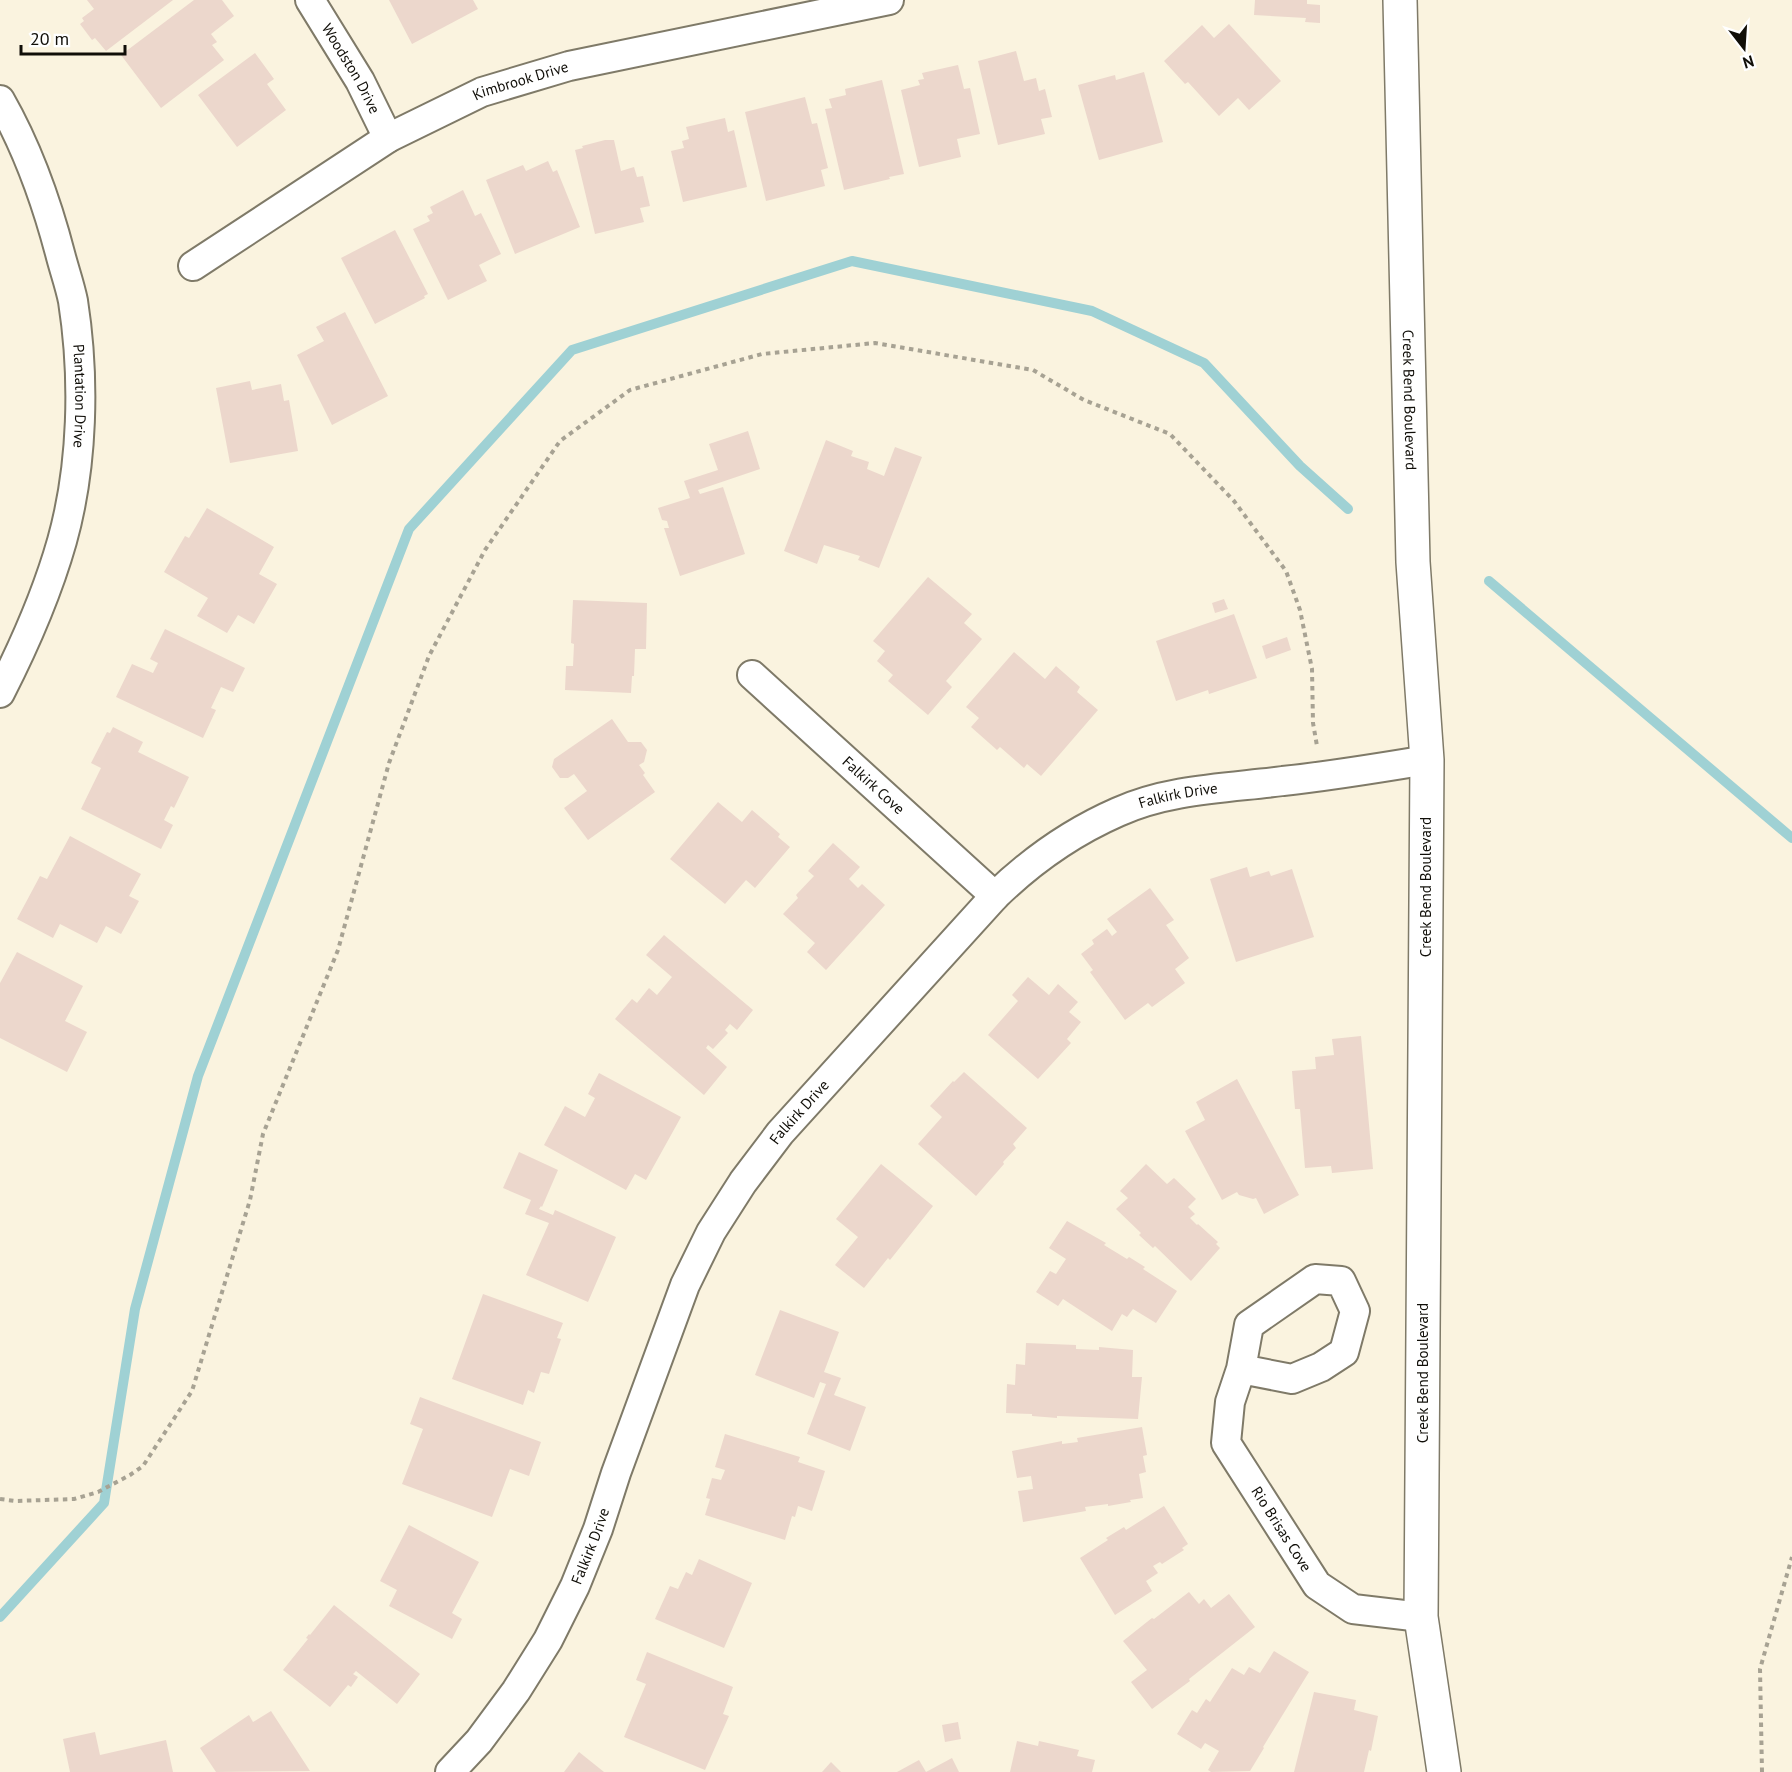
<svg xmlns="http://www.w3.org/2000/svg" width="1792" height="1772" font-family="'PT Sans',sans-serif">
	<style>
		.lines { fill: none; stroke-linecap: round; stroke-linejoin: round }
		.stream { stroke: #9fd1d4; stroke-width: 10 }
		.building { fill: #ecd7cc }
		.minor-casing { stroke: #7f7a68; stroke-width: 32 }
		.tertiary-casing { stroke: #7f7a68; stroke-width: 36 }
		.path { stroke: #a7a293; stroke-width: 4; stroke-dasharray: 4.5 4.5; stroke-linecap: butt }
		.minor { stroke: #fff; stroke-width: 28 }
		.tertiary { stroke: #fff; stroke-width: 33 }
		.labels { text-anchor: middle; stroke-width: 5; stroke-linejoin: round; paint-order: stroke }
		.street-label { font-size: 15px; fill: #100e08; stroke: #fff }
	</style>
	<rect width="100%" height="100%" fill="#faf3df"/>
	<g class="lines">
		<!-- stream -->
		<g class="stream">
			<path d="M1489 581 1792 838"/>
			<path d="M0 1617 104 1503 135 1309 198 1076 409 529 572 350 852 261 1092 311 1204 363 1300 466 1348 509"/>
		</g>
	</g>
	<!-- building -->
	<g class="building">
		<path d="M87 0H173L106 51 95 38 92 40 80 24 84 21 82 18 94 9Z"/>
		<path d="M194 0H222L234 16 211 34 217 42 212 45 224 60 161 108 121 55Z"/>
		<path d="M389 0H473L478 9 412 44Z"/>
		<path d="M1255 0H1307V4L1320 5V23L1305 22 1306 18 1254 15Z"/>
		<path d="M1229 24 1281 81 1249 110 1238 98 1219 116 1188 82 1185 84 1164 61 1202 25 1214 38Z"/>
		<path d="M1016 51 1024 81 1036 78 1039 91 1045 89 1052 117 1041 119 1045 134 998 145 978 61Z"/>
		<path d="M255 53 274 79 267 84 286 110 237 147 198 95Z"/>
		<path d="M958 65 964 89 970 88 980 134 957 139 961 157 919 167 901 90 920 85 918 80 924 79 922 73Z"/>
		<path d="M1144 72 1163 142 1099 160 1078 85 1115 75 1116 80Z"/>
		<path d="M882 80 904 174 889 177 890 179 844 190 825 109 832 108 829 99 846 95 845 89Z"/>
		<path d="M805 97 812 124 817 123 828 168 821 170 825 186 766 201 745 112Z"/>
		<path d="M725 118 728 132 734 130 747 187 683 202 671 151 684 148 682 141 689 139 686 127Z"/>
		<path d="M605 140H614L621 171 634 167 637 177 643 176 650 206 640 208 644 222 595 234 575 150 583 148 582 146Z"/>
		<path d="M548 161 553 172 557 170 580 227 515 254 486 180 523 165 526 171Z"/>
		<path d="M463 190 475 216 481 213 501 254 479 265 487 281 448 300 413 229 430 221 427 216 433 213 430 207Z"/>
		<path d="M395 230 428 294 424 296 425 298 375 324 341 258Z"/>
		<path d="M345 312 388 396 332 425 297 355 324 341 316 327Z"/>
		<path d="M250 381 252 390 281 384 284 401 289 400 298 451 230 463 216 388Z"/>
		<path d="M748 431 760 469 698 490 700 494 723 487 745 554 680 576 664 528H669L667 521 662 520 658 508 690 498 684 481 718 470 709 444Z"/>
		<path d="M826 440 853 451 851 456 869 462 867 469 884 476 895 447 922 457 879 568 858 560 860 556 824 545 817 564 784 551Z"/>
		<path d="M207 508 274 547 259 574 277 584 254 624 238 615 227 633 197 616 208 598 164 572 185 536 189 538Z"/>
		<path d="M928 577 972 614 964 623 982 639 946 681 952 687 928 715 888 681 893 675 877 661 885 651 873 641Z"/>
		<path d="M1224 599 1228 609 1215 613 1212 603Z"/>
		<path d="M573 600 647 603 646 649H635L634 676H632L631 693 565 690 566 666H573L574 644 571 643Z"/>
		<path d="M1234 614 1257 678 1209 694 1208 690 1176 701 1156 641Z"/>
		<path d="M165 629 245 668 233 692 221 687 211 708 216 710 203 738 116 697 132 664 153 673 158 663 150 659Z"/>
		<path d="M1287 637 1291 650 1266 659 1262 646Z"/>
		<path d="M1014 652 1045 679 1056 666 1080 687 1077 692 1098 710 1041 776 1027 764 1024 768 1000 747 997 750 971 727 979 718 966 707Z"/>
		<path d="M612 719 628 742H641L647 750 644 762 639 765 645 773 643 775 655 792 588 840 564 808 587 791 574 774 568 778H560L552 767 554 759Z"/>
		<path d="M113 727 143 742 138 752 189 777 174 808 171 806 164 820 173 825 161 849 81 809 101 768 91 763 107 732 110 733Z"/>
		<path d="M718 802 742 822 752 810 780 834 778 837 790 847 755 888 746 880 725 904 670 859Z"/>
		<path d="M70 836 141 874 129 896 139 901 121 934 106 926 97 943 60 924 53 938 17 919 40 876 47 879Z"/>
		<path d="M833 843 860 867 849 879 858 888 862 884 885 905 826 970 807 952 815 943 783 914 798 898 796 895 814 876 808 871Z"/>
		<path d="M1247 867 1250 877 1269 871 1271 876 1292 869 1314 937 1236 962 1210 879Z"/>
		<path d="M1150 888 1174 920 1166 925 1189 958 1175 969 1185 983 1152 1007 1148 1003 1125 1020 1090 972 1093 970 1081 954 1094 944 1092 940 1107 929 1112 936 1117 932 1107 919Z"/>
		<path d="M664 935 753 1010 737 1030 730 1024 725 1030 728 1033 713 1049 708 1045 706 1048 727 1067 704 1095 615 1019 632 999 637 1003 649 988 657 995 672 977 646 955Z"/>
		<path d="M17 952 83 986 65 1021 87 1032 67 1072 0 1038V983Z"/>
		<path d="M1028 977 1049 995 1058 984 1078 1002 1069 1012 1081 1022 1067 1039 1071 1043 1038 1079 988 1035 1018 1001 1012 995Z"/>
		<path d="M1361 1036 1373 1169 1332 1173 1331 1166 1305 1168 1300 1109H1295L1292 1071 1316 1069 1315 1057 1334 1055 1332 1039Z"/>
		<path d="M964 1072 1027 1128 1013 1144 1016 1148 1003 1162 1004 1164 976 1196 918 1144 942 1117 930 1106 953 1081 954 1082Z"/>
		<path d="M599 1073 681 1117 646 1180 635 1174 626 1190 544 1145 565 1106 585 1117 595 1098 588 1094Z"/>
		<path d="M1237 1079 1299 1195 1264 1214 1256 1198 1253 1199 1239 1195 1237 1192 1222 1200 1185 1131 1205 1120 1196 1102Z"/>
		<path d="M519 1152 558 1170 542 1207 541 1206 539 1209 553 1215 555 1210 616 1237 588 1302 526 1275 549 1223 525 1214 531 1200 503 1188Z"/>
		<path d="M881 1164 933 1206 890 1260 888 1258 864 1288 835 1265 858 1237 836 1219Z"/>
		<path d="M1146 1164 1167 1184 1174 1178 1196 1199 1188 1207 1195 1214 1190 1218 1197 1225 1198 1224 1218 1242 1216 1244 1220 1248 1191 1281 1155 1246 1153 1248 1139 1235 1141 1233 1116 1209 1128 1198 1120 1191Z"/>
		<path d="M1067 1221 1106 1243 1104 1245 1127 1259 1129 1257 1145 1267 1143 1269 1177 1291 1156 1323 1133 1309 1127 1317 1122 1314 1112 1331 1063 1299 1058 1306 1036 1292 1050 1271 1056 1274 1066 1259 1049 1248Z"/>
		<path d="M483 1294 563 1323 557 1338 561 1339 549 1374 541 1372 534 1393 528 1390 523 1405 452 1379Z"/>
		<path d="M780 1310 839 1332 824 1372 841 1378 834 1395 866 1407 850 1451 807 1434 826 1384 820 1382 814 1398 755 1375Z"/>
		<path d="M1026 1343 1076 1345V1349L1099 1350V1347L1133 1350 1132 1377H1142L1138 1419 1057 1416V1418L1032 1416V1414L1006 1413 1007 1384 1015 1385 1016 1364 1025 1365Z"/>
		<path d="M420 1397 541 1442 529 1476 510 1469 492 1517 402 1484 423 1429 410 1424Z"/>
		<path d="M1142 1427 1147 1455 1143 1456 1146 1472 1139 1474 1143 1498 1130 1500 1131 1502 1108 1506V1504L1085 1507 1086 1511 1023 1522 1018 1491 1033 1489 1031 1476 1017 1478 1012 1451 1062 1441V1444L1078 1442 1077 1438Z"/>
		<path d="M725 1434 800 1457 798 1462 825 1471 812 1511 798 1506 795 1517 792 1516 785 1540 705 1515 710 1499 706 1498 712 1478 721 1480 725 1470 715 1467Z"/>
		<path d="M1164 1506 1188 1544 1182 1548 1184 1550 1162 1564 1160 1562 1153 1566 1158 1573 1146 1581 1152 1591 1115 1615 1080 1558 1108 1540 1106 1538 1124 1527 1126 1530Z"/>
		<path d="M409 1525 479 1562 452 1613 462 1619 452 1639 389 1606 397 1590 380 1581Z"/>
		<path d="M699 1559 752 1583 724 1648 655 1619 670 1586 678 1589 686 1572 692 1575Z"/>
		<path d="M1189 1592 1199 1604 1204 1599 1211 1608 1229 1594 1255 1627 1189 1679 1190 1681 1152 1709 1131 1682 1147 1670 1123 1641 1152 1618 1154 1619Z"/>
		<path d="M334 1605 420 1674 397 1704 356 1671 353 1674 358 1677 351 1687 348 1685 330 1707 283 1670 308 1639 306 1638 309 1634 310 1635Z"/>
		<path d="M1274 1651 1309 1672 1263 1747 1264 1748 1250 1771 1211 1772 1208 1770 1219 1751 1205 1743 1201 1749 1177 1734 1192 1710 1197 1713 1206 1699 1210 1702 1232 1668 1244 1675 1249 1667 1260 1673Z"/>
		<path d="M647 1652 733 1687 723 1714 729 1716 705 1770 624 1737 646 1684 636 1680Z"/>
		<path d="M1314 1692 1356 1700 1354 1710 1378 1716 1371 1751 1369 1750 1364 1772H1294Z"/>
		<path d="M271 1711 310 1771 216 1772 200 1748 249 1715 253 1722Z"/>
		<path d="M958 1722 961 1739 945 1742 942 1725Z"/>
		<path d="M95 1732 100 1755 166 1740 173 1772H70L63 1739Z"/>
		<path d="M1017 1741 1038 1746 1039 1741 1079 1750 1077 1756 1095 1760 1092 1772H1010Z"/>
		<path d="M579 1752 604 1772H564Z"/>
		<path d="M952 1758 959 1772H926Z"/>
		<path d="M919 1760 926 1772H897Z"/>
		<path d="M831 1762 841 1772H822Z"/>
	</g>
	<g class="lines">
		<!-- minor casing -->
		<g class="minor-casing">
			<g id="minor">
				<path id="s1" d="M310 0 360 81 388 138"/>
				<path id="s2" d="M0 100C28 149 47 203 61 257 65 272 70 286 73 301 85 378 83 466 62 541 47 594 25 644 0 693"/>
				<path id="s3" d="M193 266 388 138 482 92 569 66 889 0"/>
				<path id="s4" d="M752 675 995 896"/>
				<path id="s5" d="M1241 1369 1292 1379 1321 1367 1344 1352 1355 1311 1341 1281 1315 1279 1249 1325 1241 1369 1230 1402 1226 1443 1317 1585 1353 1609 1421 1617"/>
				<path id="s6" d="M450 1772 479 1741 516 1691 548 1640 575 1586 598 1529 616 1473 685 1285 711 1232 743 1182 780 1133 995 896C1032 860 1070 833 1118 812 1168 789 1228 788 1283 781 1331 776 1379 768 1427 760"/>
			</g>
		</g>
		<!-- tertiary casing -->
		<g class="tertiary-casing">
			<g id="tertiary">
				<path id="s7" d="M1400 0 1413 562 1427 760 1421 1617 1444 1772"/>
			</g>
		</g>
		<!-- path -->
		<g class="path">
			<path d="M0 1499 15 1501 74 1499 98 1492 130 1475 143 1466 192 1391 250 1200 263 1134 338 950 389 763 429 656 485 550 560 441 630 390 762 354 875 343 1033 370 1084 400 1170 434 1234 501 1286 571 1300 610 1312 669 1313 723 1317 746"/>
			<path d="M1762 1772 1760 1669 1792 1557"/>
		</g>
		<!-- minor -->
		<use href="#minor" class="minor"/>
		<!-- tertiary -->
		<use href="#tertiary" class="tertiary"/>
	</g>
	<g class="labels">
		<!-- street labels -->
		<g class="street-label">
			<text dy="5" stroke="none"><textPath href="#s1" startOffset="80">Woodston Drive</textPath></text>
			<text dy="5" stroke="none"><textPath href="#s3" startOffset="378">Kimbrook Drive</textPath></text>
			<text dy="5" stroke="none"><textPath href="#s2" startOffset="310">Plantation Drive</textPath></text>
			<text dy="5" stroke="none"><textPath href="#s7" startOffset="400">Creek Bend Boulevard</textPath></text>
			<text dy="5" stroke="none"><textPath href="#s4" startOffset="164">Falkirk Cove</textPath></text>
			<text dy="5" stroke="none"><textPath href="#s6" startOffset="1258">Falkirk Drive</textPath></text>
			<text transform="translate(1426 887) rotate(-90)" y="5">Creek Bend Boulevard</text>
			<text dy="5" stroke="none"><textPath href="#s6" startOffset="754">Falkirk Drive</textPath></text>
			<text transform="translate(1423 1373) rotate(-90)" y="5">Creek Bend Boulevard</text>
			<text dy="5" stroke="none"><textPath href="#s5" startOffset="516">Rio Brisas Cove</textPath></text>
			<text dy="5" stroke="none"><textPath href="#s6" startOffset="268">Falkirk Drive</textPath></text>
		</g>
	</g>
	<!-- north arrow -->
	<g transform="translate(1744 48) rotate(163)" stroke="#ffffff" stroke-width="4.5" paint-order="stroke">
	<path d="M0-4.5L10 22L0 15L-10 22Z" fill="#100e08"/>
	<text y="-9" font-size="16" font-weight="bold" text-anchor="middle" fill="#100e08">N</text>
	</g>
	<!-- scale -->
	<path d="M21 45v9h104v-9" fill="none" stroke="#100e08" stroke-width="3"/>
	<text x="30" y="45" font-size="18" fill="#100e08" stroke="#ffffff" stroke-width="4.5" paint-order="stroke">20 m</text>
</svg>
